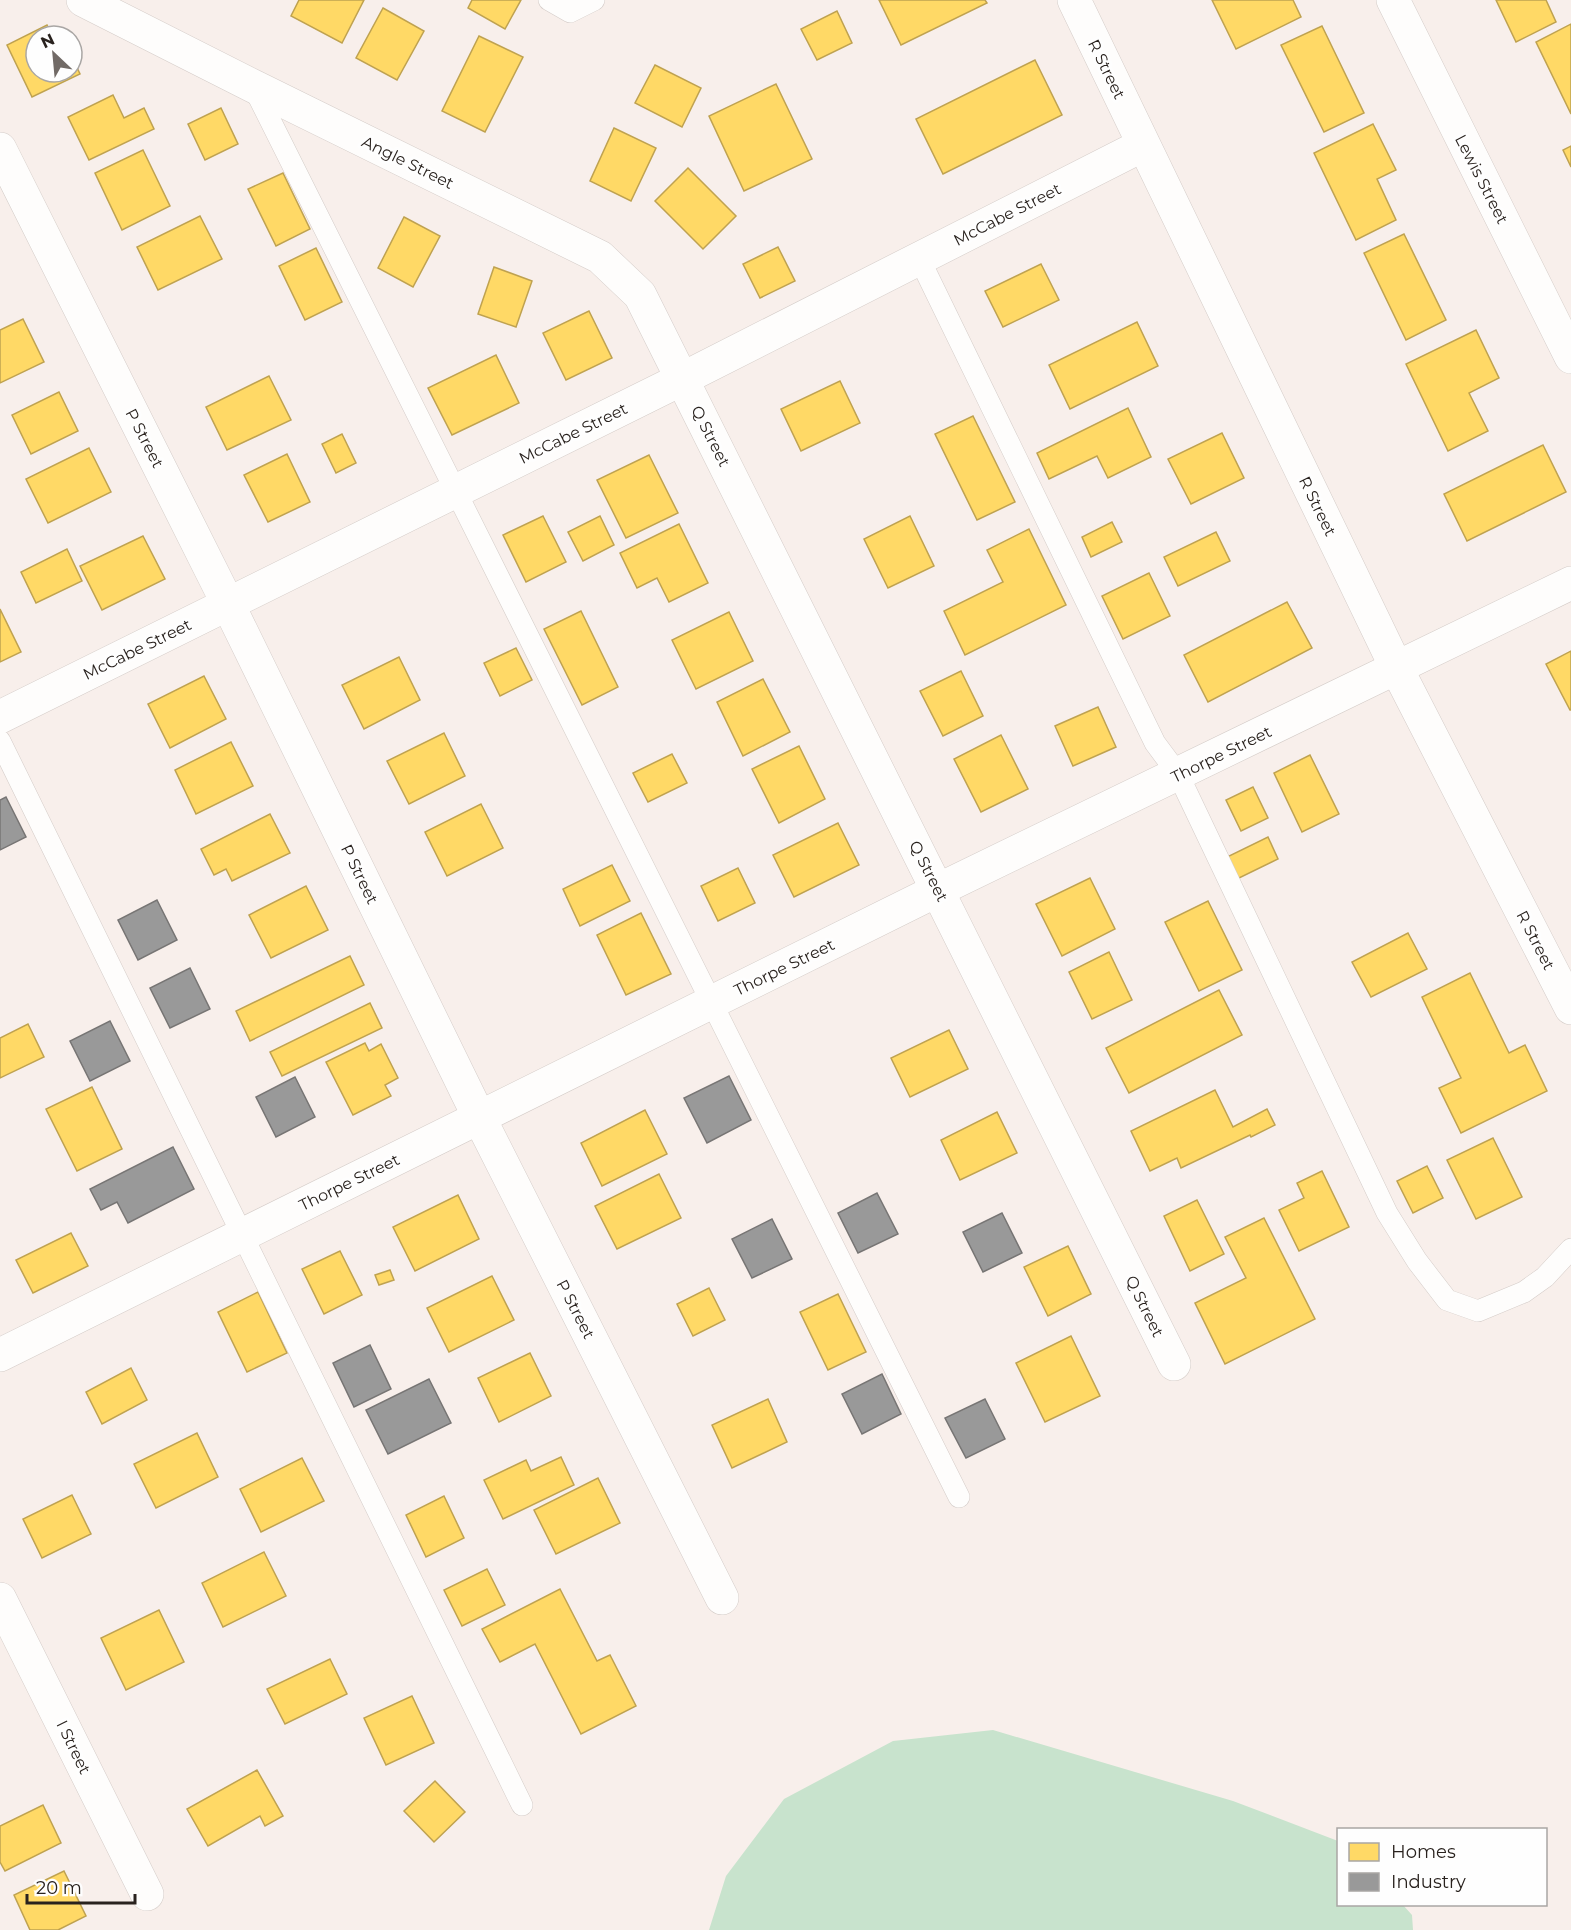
<svg xmlns="http://www.w3.org/2000/svg" width="1571" height="1930" font-family="Montserrat,sans-serif">
	<style>
		.pitch { fill: #c8e3cd }
		.homes { fill: #ffd966; stroke: #bfa250; stroke-width: 1.5 }
		.industry { fill: #999; stroke: #777574; stroke-width: 1.5 }
		.lines { fill: none; stroke-linecap: round; stroke-linejoin: round }
		.service-casing { stroke: #d4ccc8; stroke-width: 22 }
		.minor-casing { stroke: #d4ccc8; stroke-width: 34 }
		.service { stroke: #fefdfc; stroke-width: 21 }
		.minor { stroke: #fefdfc; stroke-width: 33 }
		.labels { text-anchor: middle; stroke-width: 6; stroke-linejoin: round; paint-order: stroke }
		.street-label { font-size: 16px; fill: #29221e; stroke: #fefefe }
	</style>
	<rect width="100%" height="100%" fill="#f8efeb"/>
	<!-- pitch -->
	<path class="pitch" d="M993 1730 1233 1801 1338 1841V1904L1403 1905 1412 1915 1413 1930H709L726 1876 784 1799 893 1741Z"/>
	<!-- homes -->
	<g class="homes">
		<path d="M299 0H364L342 43 291 16Z"/>
		<path d="M472 0H521L505 29 468 8Z"/>
		<path d="M879 0H985L987 3 901 45Z"/>
		<path d="M1212 0H1293L1301 17 1236 49Z"/>
		<path d="M1496 0H1546L1556 22 1516 42Z"/>
		<path d="M383 8 424 31 397 80 356 58Z"/>
		<path d="M837 11 852 43 817 60 801 29Z"/>
		<path d="M1571 24V114L1536 42Z"/>
		<path d="M47 25 51 35 59 31 62 36H36V72H72V57L80 74 32 97 7 45Z"/>
		<path d="M1322 26 1364 113 1324 132 1281 45Z"/>
		<path d="M479 36 523 57 485 132 442 111Z"/>
		<path d="M1035 60 1062 115 943 174 916 119Z"/>
		<path d="M655 65 701 88 682 127 635 103Z"/>
		<path d="M776 84 812 159 744 191 709 116Z"/>
		<path d="M113 95 124 118 144 108 154 129 89 160 68 117Z"/>
		<path d="M221 108 238 144 205 160 188 124Z"/>
		<path d="M1373 124 1396 170 1377 179 1396 220 1356 240 1314 153Z"/>
		<path d="M614 128 656 148 631 201 590 181Z"/>
		<path d="M1571 146V167L1563 150Z"/>
		<path d="M143 150 170 206 122 230 95 173Z"/>
		<path d="M688 168 736 216 703 249 655 201Z"/>
		<path d="M283 173 310 229 276 246 248 189Z"/>
		<path d="M200 216 222 259 158 290 137 247Z"/>
		<path d="M404 217 440 236 413 287 378 268Z"/>
		<path d="M1404 234 1446 320 1406 340 1364 253Z"/>
		<path d="M778 247 795 281 760 298 743 264Z"/>
		<path d="M316 248 342 302 305 320 279 266Z"/>
		<path d="M1041 264 1059 300 1003 327 985 291Z"/>
		<path d="M494 267 532 281 516 327 478 314Z"/>
		<path d="M589 311 612 358 566 380 543 333Z"/>
		<path d="M23 319 44 362 0 383V330Z"/>
		<path d="M1137 322 1158 366 1070 409 1049 365Z"/>
		<path d="M1476 330 1499 378 1469 393 1488 431 1448 451 1406 364Z"/>
		<path d="M496 355 519 403 452 435 428 388Z"/>
		<path d="M269 376 291 420 227 450 206 407Z"/>
		<path d="M840 381 860 423 801 451 781 409Z"/>
		<path d="M59 392 78 431 31 454 12 415Z"/>
		<path d="M1128 408 1151 457 1108 478 1097 456 1049 479 1037 453Z"/>
		<path d="M973 416 1015 502 977 520 935 434Z"/>
		<path d="M1222 433 1244 478 1191 504 1168 459Z"/>
		<path d="M342 434 356 463 336 473 322 444Z"/>
		<path d="M1543 445 1566 492 1467 541 1444 494Z"/>
		<path d="M89 448 111 492 48 523 26 479Z"/>
		<path d="M287 454 310 502 268 522 244 475Z"/>
		<path d="M649 455 678 513 626 538 597 480Z"/>
		<path d="M543 516 566 562 526 582 503 535Z"/>
		<path d="M600 516 614 545 583 561 568 532Z"/>
		<path d="M910 516 934 566 888 588 864 539Z"/>
		<path d="M1112 522 1122 542 1091 557 1082 537Z"/>
		<path d="M679 524 708 583 669 602 657 578 637 588 620 553Z"/>
		<path d="M1029 529 1066 605 965 655 944 611 1003 582 987 550Z"/>
		<path d="M1216 532 1230 561 1178 586 1164 557Z"/>
		<path d="M143 536 165 579 102 610 80 566Z"/>
		<path d="M67 549 82 581 36 603 21 572Z"/>
		<path d="M1149 573 1170 616 1123 639 1102 596Z"/>
		<path d="M1287 602 1312 648 1208 702 1184 655Z"/>
		<path d="M0 609 21 652 0 662Z"/>
		<path d="M581 611 618 687 582 705 544 629Z"/>
		<path d="M729 612 753 661 696 689 672 640Z"/>
		<path d="M516 648 532 680 500 696 484 663Z"/>
		<path d="M1571 651V710H1570L1546 664Z"/>
		<path d="M399 657 420 700 364 729 342 685Z"/>
		<path d="M961 671 983 716 943 736 920 691Z"/>
		<path d="M204 676 226 719 170 748 148 704Z"/>
		<path d="M763 679 790 732 743 756 717 702Z"/>
		<path d="M1098 707 1116 747 1073 766 1055 726Z"/>
		<path d="M444 733 465 776 409 804 387 761Z"/>
		<path d="M1001 735 1028 789 981 812 954 759Z"/>
		<path d="M231 742 253 786 196 814 175 770Z"/>
		<path d="M799 746 825 799 779 823 752 769Z"/>
		<path d="M672 754 687 783 648 802 633 773Z"/>
		<path d="M1310 755 1339 814 1302 832 1274 773Z"/>
		<path d="M1253 787 1268 818 1241 831 1226 800Z"/>
		<path d="M481 804 503 848 447 876 425 832Z"/>
		<path d="M270 814 290 853 232 881 226 869 214 875 201 849Z"/>
		<path d="M838 823 859 865 794 897 773 855Z"/>
		<path d="M1268 837 1278 859 1237 879 1227 857Z"/>
		<path d="M612 865 630 901 580 926 563 889Z"/>
		<path d="M738 868 755 903 718 921 701 886Z"/>
		<path d="M1090 878 1115 929 1062 956 1036 904Z"/>
		<path d="M306 886 328 930 271 958 249 915Z"/>
		<path d="M1208 901 1242 970 1199 991 1165 922Z"/>
		<path d="M641 913 671 974 626 995 597 935Z"/>
		<path d="M1408 933 1427 969 1371 997 1352 962Z"/>
		<path d="M1109 952 1132 1000 1092 1019 1069 972Z"/>
		<path d="M350 956 364 985 250 1041 236 1011Z"/>
		<path d="M1470 973 1509 1053 1525 1045 1547 1091 1461 1133 1439 1088 1461 1078 1422 997Z"/>
		<path d="M1219 990 1242 1035 1129 1093 1106 1048Z"/>
		<path d="M370 1003 382 1028 282 1076 270 1052Z"/>
		<path d="M28 1024 44 1057 0 1078V1038Z"/>
		<path d="M949 1030 968 1069 910 1097 891 1058Z"/>
		<path d="M365 1043 369 1051 381 1044 398 1078 385 1085 391 1096 353 1115 326 1062Z"/>
		<path d="M92 1087 122 1149 77 1171 46 1109Z"/>
		<path d="M1215 1090 1233 1127 1267 1109 1275 1125 1251 1137 1250 1135 1181 1168 1177 1158 1150 1171 1131 1131Z"/>
		<path d="M645 1110 667 1154 602 1186 581 1143Z"/>
		<path d="M997 1112 1017 1153 960 1180 941 1140Z"/>
		<path d="M1493 1138 1522 1197 1476 1219 1447 1160Z"/>
		<path d="M1427 1166 1443 1198 1413 1213 1397 1181Z"/>
		<path d="M1322 1171 1349 1227 1299 1251 1279 1210 1304 1198 1297 1183Z"/>
		<path d="M659 1174 681 1218 617 1249 595 1206Z"/>
		<path d="M458 1195 479 1239 415 1271 393 1227Z"/>
		<path d="M1197 1200 1224 1254 1190 1271 1164 1216Z"/>
		<path d="M1264 1218 1315 1319 1225 1364 1195 1303 1246 1278 1225 1237Z"/>
		<path d="M71 1233 88 1266 33 1293 16 1260Z"/>
		<path d="M1068 1246 1091 1294 1048 1316 1024 1267Z"/>
		<path d="M340 1251 362 1295 324 1314 302 1269Z"/>
		<path d="M390 1270 394 1280 379 1285 375 1275Z"/>
		<path d="M492 1276 514 1320 449 1352 427 1308Z"/>
		<path d="M709 1288 725 1320 693 1336 677 1304Z"/>
		<path d="M258 1292 287 1353 247 1372 218 1312Z"/>
		<path d="M838 1294 866 1352 828 1370 800 1312Z"/>
		<path d="M1071 1336 1100 1396 1045 1422 1016 1363Z"/>
		<path d="M530 1353 551 1396 499 1422 478 1378Z"/>
		<path d="M131 1368 147 1400 102 1424 86 1392Z"/>
		<path d="M768 1399 787 1442 732 1468 712 1425Z"/>
		<path d="M197 1433 218 1477 156 1508 134 1464Z"/>
		<path d="M561 1457 574 1485 503 1519 484 1480 526 1460 531 1471Z"/>
		<path d="M302 1458 324 1501 261 1532 240 1489Z"/>
		<path d="M598 1478 620 1523 556 1554 534 1510Z"/>
		<path d="M72 1495 91 1534 42 1558 23 1519Z"/>
		<path d="M444 1496 464 1538 426 1557 406 1515Z"/>
		<path d="M264 1552 286 1596 223 1627 202 1583Z"/>
		<path d="M487 1569 505 1605 462 1626 444 1590Z"/>
		<path d="M560 1589 597 1661 610 1655 636 1706 581 1734 535 1644 500 1662 482 1629Z"/>
		<path d="M159 1610 184 1662 126 1690 101 1638Z"/>
		<path d="M330 1659 347 1694 285 1724 267 1689Z"/>
		<path d="M412 1696 434 1743 386 1765 364 1718Z"/>
		<path d="M257 1770 283 1816 265 1826 260 1816 208 1846 187 1809Z"/>
		<path d="M435 1781 465 1812 434 1842 404 1811Z"/>
		<path d="M43 1805 61 1843 5 1871 0 1862V1826Z"/>
		<path d="M64 1871 86 1916 58 1930H30L14 1895Z"/>
	</g>
	<!-- industry -->
	<g class="industry">
		<path d="M6 797 26 837 0 850V800Z"/>
		<path d="M157 900 177 940 138 960 118 920Z"/>
		<path d="M190 968 210 1009 170 1028 150 988Z"/>
		<path d="M110 1021 130 1061 90 1081 70 1041Z"/>
		<path d="M729 1076 751 1120 707 1143 684 1098Z"/>
		<path d="M295 1077 315 1117 276 1137 256 1097Z"/>
		<path d="M173 1147 194 1189 128 1223 117 1202 101 1210 90 1189Z"/>
		<path d="M877 1193 898 1234 858 1253 838 1213Z"/>
		<path d="M1002 1213 1022 1253 983 1272 963 1232Z"/>
		<path d="M772 1219 792 1259 752 1278 732 1239Z"/>
		<path d="M370 1345 391 1389 354 1407 333 1363Z"/>
		<path d="M882 1374 901 1414 862 1434 842 1394Z"/>
		<path d="M429 1379 451 1423 388 1454 366 1410Z"/>
		<path d="M985 1399 1005 1439 966 1458 945 1418Z"/>
	</g>
	<g class="lines">
		<!-- service casing -->
		<g class="service-casing">
			<g id="service">
				<path d="M549 0 570 12 594 0"/>
				<path d="M253 86 959 1497"/>
				<path d="M919 258 1155 743 1178 774 1387 1213 1417 1261 1447 1300 1478 1311 1524 1292 1545 1277 1571 1249"/>
				<path d="M0 741 522 1805"/>
			</g>
		</g>
		<!-- minor casing -->
		<g class="minor-casing">
			<g id="minor">
				<path d="M83 0 253 86 600 257 640 295 1174 1364"/>
				<path d="M1074 0 1397 669 1571 1008"/>
				<path d="M1393 0 1571 357"/>
				<path d="M0 149 228 604 479 1117 722 1598"/>
				<path d="M0 717 682 379 1143 145"/>
				<path d="M0 1355 938 890 1571 583"/>
				<path d="M0 1599 147 1894"/>
			</g>
		</g>
		<!-- service -->
		<use href="#service" class="service"/>
		<!-- minor -->
		<use href="#minor" class="minor"/>
	</g>
	<g class="labels">
		<!-- street labels -->
		<g class="street-label">
			<text transform="translate(1107 69) rotate(64)" y="6">R Street</text>
			<text transform="translate(408 162) rotate(26)" y="6">Angle Street</text>
			<text transform="translate(1482 179) rotate(63)" y="6">Lewis Street</text>
			<text transform="translate(1007 214) rotate(-27)" y="6">McCabe Street</text>
			<text transform="translate(573 433) rotate(-26)" y="6">McCabe Street</text>
			<text transform="translate(711 436) rotate(63)" y="6">Q Street</text>
			<text transform="translate(145 438) rotate(63)" y="6">P Street</text>
			<text transform="translate(1318 506) rotate(64)" y="6">R Street</text>
			<text transform="translate(137 649) rotate(-26)" y="6">McCabe Street</text>
			<text transform="translate(1221 754) rotate(-26)" y="6">Thorpe Street</text>
			<text transform="translate(929 871) rotate(63)" y="6">Q Street</text>
			<text transform="translate(360 874) rotate(64)" y="6">P Street</text>
			<text transform="translate(1536 940) rotate(63)" y="6">R Street</text>
			<text transform="translate(784 967) rotate(-26)" y="6">Thorpe Street</text>
			<text transform="translate(349 1182) rotate(-26)" y="6">Thorpe Street</text>
			<text transform="translate(1145 1306) rotate(64)" y="6">Q Street</text>
			<text transform="translate(576 1309) rotate(63)" y="6">P Street</text>
			<text transform="translate(74 1747) rotate(64)" y="6">I Street</text>
		</g>
	</g>
	<!-- legend -->
	<rect x="1337" y="1828" width="210" height="78" fill="#fefefe" stroke="#a9a6a4" stroke-width="1.5"/>
	<rect x="1349" y="1843" width="30" height="18" fill="#ffd966" stroke="#a9a6a4" stroke-width="1.5"/>
	<text x="1391" y="1858" font-size="18" fill="#29221e">Homes</text>
	<rect x="1349" y="1873" width="30" height="18" fill="#999999" stroke="#a9a6a4" stroke-width="1.5"/>
	<text x="1391" y="1888" font-size="18" fill="#29221e">Industry</text>
	<!-- north arrow -->
	<g transform="translate(54 54) rotate(334)"><circle r="28" fill="#fefefe" stroke="#a9a6a4" stroke-width="1.5"/>
	<path d="M0-4.5L10 22L0 15L-10 22Z" fill="#716a66"/>
	<text y="-9" font-size="16" font-weight="bold" text-anchor="middle" fill="#29221e">N</text>
	</g>
	<!-- scale -->
	<path d="M27 1894v9h108v-9" fill="none" stroke="#29221e" stroke-width="3"/>
	<text x="36" y="1894" font-size="18" fill="#29221e" stroke="#fefefe" stroke-width="4.5" paint-order="stroke">20 m</text>
</svg>
